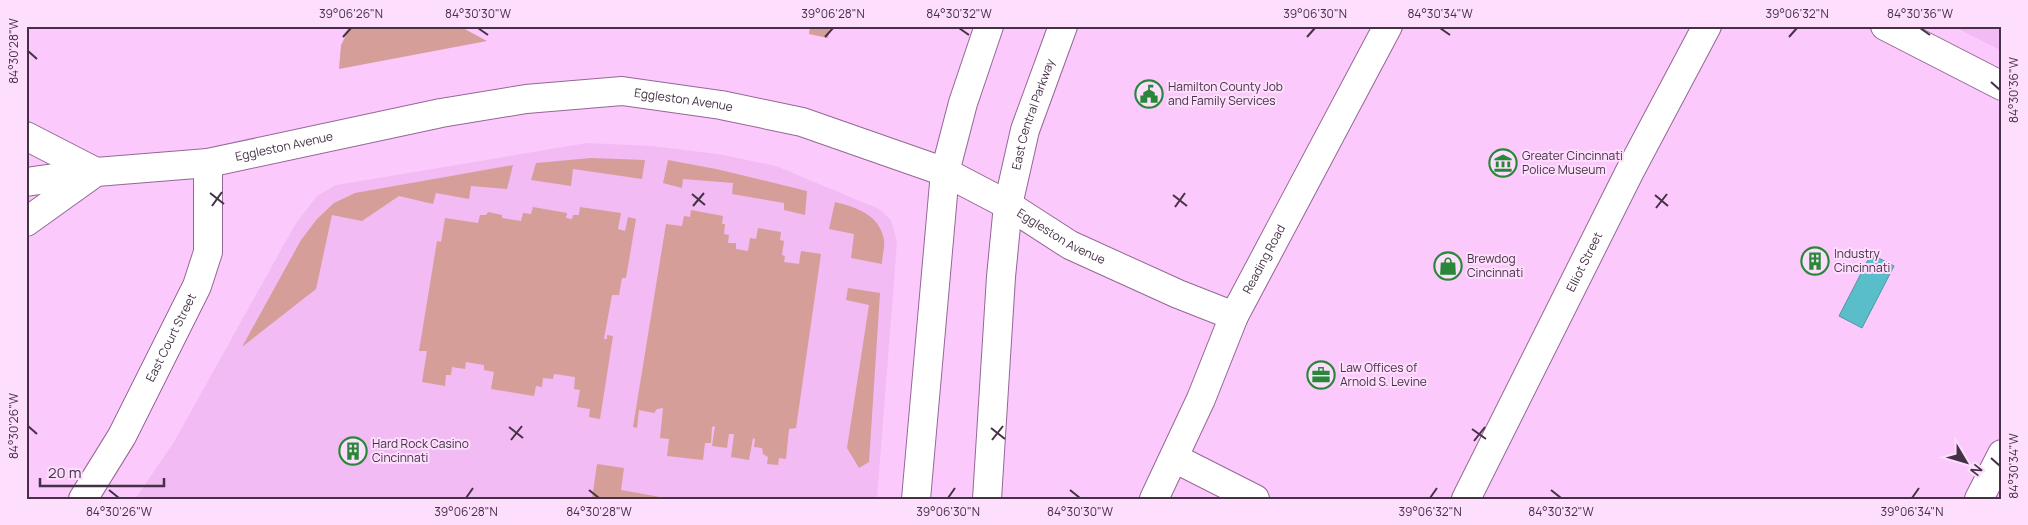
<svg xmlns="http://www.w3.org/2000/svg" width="2028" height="525" font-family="Manrope,sans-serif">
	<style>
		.built { fill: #f3bbf3 }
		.green { fill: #d59e98 }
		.water { fill: #59beca; stroke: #5394a2 }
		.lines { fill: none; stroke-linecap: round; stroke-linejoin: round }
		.minor-casing { stroke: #946795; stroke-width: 30 }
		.major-casing { stroke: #946795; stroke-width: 30 }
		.minor { stroke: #fff; stroke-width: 28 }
		.major { stroke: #fff; stroke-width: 28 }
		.ticks { fill: none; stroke: #453145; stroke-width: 2 }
		.labels { text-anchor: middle; stroke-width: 4; stroke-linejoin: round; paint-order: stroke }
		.poi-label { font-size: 12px; fill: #453145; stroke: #fddefd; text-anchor: start }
		.street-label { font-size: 12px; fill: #453145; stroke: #fddefd }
		.neatline { fill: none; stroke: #453145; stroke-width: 2 }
		.ticks-label { font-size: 12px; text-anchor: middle; fill: #453145 }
	</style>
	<rect width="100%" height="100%" fill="#fcc9fc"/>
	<!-- built -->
	<g class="built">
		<path d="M1953 26H2002V51Z"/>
		<path d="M587 143 651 146 718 154 776 166 879 209 891 220 897 242 877 499H135L174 442 296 223 317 196 336 185Z"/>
	</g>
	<!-- green -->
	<g class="green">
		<path d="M351 26H459L487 41 339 69 341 45Z"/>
		<path d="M810 26H830L828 38 809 34Z"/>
		<path d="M591 158 645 160 642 179 573 169 571 186 531 180 536 163Z"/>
		<path d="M668 160 716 169 807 191 805 215 784 210V203L732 194 733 183 683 179 682 188 663 183Z"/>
		<path d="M513 165 507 189 471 186 469 199 436 193 433 204 399 196 362 221 332 215 316 289 242 347 301 240 317 219 334 203 355 193Z"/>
		<path d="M835 202C856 207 880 215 884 240 885 248 882 256 882 264L851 258 854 234 829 229Z"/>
		<path d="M533 207 567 213 566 218 572 219 573 215H579L580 207 621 213 618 229 625 231 628 217 636 219 626 278H622L619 295H612L604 339H607V335L613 336 600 419 589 417 590 409 577 407 580 390 574 389 575 377 554 374 553 379 543 378 542 387 536 386 534 396 491 389 494 372 484 370V365L466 362 465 369 452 367 451 375H446L445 386 422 382 427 351H419L437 241 441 242 445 218 478 223 480 215H486L488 212 502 215V218L521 221 523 213 531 214Z"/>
		<path d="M691 210 723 216 722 224H725L724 234 729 235 728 243H736V249L748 251 750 238 756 239 758 228 781 232 780 240 784 241 782 255 785 256 784 262 799 264 801 251 821 254 796 428 789 429 786 459 779 458 778 465 767 464 768 457 763 454 762 448 754 447 755 439 753 438 749 460 731 457 734 434H729L727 448 712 446 715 426 712 427 711 443H705L703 460 667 456 669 439 660 438 663 408 657 409 654 413 639 410 637 428 633 427 666 224 682 226 684 216 690 217Z"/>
		<path d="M848 288 880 293 869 462 859 468 847 448 869 305 846 300Z"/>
		<path d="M597 464 624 468 621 490 671 499H592Z"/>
	</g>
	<!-- water -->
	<path class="water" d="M1871 254 1894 266 1862 328 1839 316Z"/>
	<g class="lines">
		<!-- minor casing -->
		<g class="minor-casing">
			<g id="minor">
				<path id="s1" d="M1008 205 1070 245 1178 294 1234 316"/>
				<path d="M1174 458 1255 499"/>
				<path id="s2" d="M83 499 122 436 197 286 208 252V163"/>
				<path id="s3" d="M1154 499 1201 399 1234 316 1388 26"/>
				<path id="s4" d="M1466 499 1630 171 1707 26"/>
				<path d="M1979 499 2002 454"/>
			</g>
		</g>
		<!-- major casing -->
		<g class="major-casing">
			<g id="major">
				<path d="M1885 26 2002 86"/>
				<path d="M26 136 96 172"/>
				<path id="s5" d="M26 182 96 172 208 163 441 113 526 99 622 91 721 105 802 122 945 172 1008 205"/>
				<path d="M26 222 93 174"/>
				<path d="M916 499 945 172 963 103 989 26"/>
				<path id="s6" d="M987 499 1001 277 1008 205 1025 130 1063 26"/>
			</g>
		</g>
		<!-- minor -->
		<use href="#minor" class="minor"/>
		<!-- major -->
		<use href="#major" class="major"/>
	</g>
	<!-- ticks -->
	<path class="ticks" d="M478 28 488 35M959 28 969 35M1440 28 1450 35M1920 28 1930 35M343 37 351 28M825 37 833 28M1307 37 1315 28M1789 37 1797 28M28 51 37 59M1991 82 2000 90M210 193 224 204M692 194 705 205M1173 195 1187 206M1655 195 1668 206M212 206 222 192M693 206 704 193M1175 207 1185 193M1656 208 1667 194M28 426 37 434M509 427 523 438M991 428 1005 439M1472 429 1486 439M511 440 522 426M992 440 1003 426M1474 441 1485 427M1991 458 2000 466M109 490 119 498M589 490 599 498M1070 490 1080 498M1551 490 1561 498M466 498 473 488M948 498 955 488M1430 498 1437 488M1912 498 1919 488"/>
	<!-- icons -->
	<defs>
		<g id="civic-ring" transform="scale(1.4375)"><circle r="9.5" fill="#fddefd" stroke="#288739" stroke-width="1.5"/><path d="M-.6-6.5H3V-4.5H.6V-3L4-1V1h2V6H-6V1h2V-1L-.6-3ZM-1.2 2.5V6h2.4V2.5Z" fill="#288739"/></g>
		<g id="museum-ring" transform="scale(1.4375)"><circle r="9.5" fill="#fddefd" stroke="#288739" stroke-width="1.5"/><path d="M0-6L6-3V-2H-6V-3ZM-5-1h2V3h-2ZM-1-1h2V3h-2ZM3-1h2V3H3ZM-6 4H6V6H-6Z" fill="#288739"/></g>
		<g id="building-ring" transform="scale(1.4375)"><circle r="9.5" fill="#fddefd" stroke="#288739" stroke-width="1.5"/><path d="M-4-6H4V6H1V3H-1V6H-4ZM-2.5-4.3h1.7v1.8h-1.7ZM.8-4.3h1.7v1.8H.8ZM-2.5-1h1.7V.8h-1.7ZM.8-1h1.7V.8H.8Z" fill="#288739"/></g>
		<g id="shop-ring" transform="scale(1.4375)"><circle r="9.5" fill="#fddefd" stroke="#288739" stroke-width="1.5"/><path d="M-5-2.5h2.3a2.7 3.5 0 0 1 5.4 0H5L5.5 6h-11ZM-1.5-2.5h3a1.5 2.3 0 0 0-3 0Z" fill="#288739"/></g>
		<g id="office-ring" transform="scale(1.4375)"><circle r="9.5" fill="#fddefd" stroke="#288739" stroke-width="1.5"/><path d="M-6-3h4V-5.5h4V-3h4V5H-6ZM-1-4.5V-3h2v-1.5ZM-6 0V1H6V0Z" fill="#288739"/></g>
	</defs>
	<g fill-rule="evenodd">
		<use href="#civic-ring" x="1149" y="94"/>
		<use href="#museum-ring" x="1503" y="163"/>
		<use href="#building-ring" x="1815" y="261"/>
		<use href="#shop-ring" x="1448" y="266"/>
		<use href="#office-ring" x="1321" y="375"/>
		<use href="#building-ring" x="353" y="451"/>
	</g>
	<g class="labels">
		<!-- poi labels -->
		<g class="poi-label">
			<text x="1168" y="91">Hamilton County Job<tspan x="1168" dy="14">and Family Services</tspan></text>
			<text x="1522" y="160">Greater Cincinnati<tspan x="1522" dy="14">Police Museum</tspan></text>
			<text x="1834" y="258">Industry<tspan x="1834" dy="14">Cincinnati</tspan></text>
			<text x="1467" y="263">Brewdog<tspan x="1467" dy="14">Cincinnati</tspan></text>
			<text x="1340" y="372">Law Offices of<tspan x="1340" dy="14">Arnold S. Levine</tspan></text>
			<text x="372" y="448">Hard Rock Casino<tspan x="372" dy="14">Cincinnati</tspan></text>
		</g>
		<!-- street labels -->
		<g class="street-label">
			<text dy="4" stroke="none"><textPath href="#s5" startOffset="666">Eggleston Avenue</textPath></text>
			<text dy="4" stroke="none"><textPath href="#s6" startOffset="389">East Central Parkway</textPath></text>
			<text dy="4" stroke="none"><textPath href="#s5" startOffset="261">Eggleston Avenue</textPath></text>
			<text dy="4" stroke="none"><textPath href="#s1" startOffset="62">Eggleston Avenue</textPath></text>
			<text dy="4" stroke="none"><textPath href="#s3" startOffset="264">Reading Road</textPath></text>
			<text dy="4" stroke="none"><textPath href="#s4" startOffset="265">Elliot Street</textPath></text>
			<text dy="4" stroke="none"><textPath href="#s2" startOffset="184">East Court Street</textPath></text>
		</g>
	</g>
	<!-- border -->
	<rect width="2028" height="525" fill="none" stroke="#fddefd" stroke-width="55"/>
	<!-- north arrow -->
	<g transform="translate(1966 462) rotate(128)" stroke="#fddefd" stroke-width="4" paint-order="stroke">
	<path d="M0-4L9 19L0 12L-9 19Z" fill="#453145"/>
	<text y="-8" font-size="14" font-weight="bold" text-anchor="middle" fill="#453145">N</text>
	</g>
	<!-- scale -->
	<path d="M40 478v8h124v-8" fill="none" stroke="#453145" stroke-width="2.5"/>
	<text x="48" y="478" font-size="15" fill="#453145" stroke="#fddefd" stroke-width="4" paint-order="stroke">20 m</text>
	<rect x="28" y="28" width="1972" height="470" class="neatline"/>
	<g class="ticks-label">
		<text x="351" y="18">39°06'26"N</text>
		<text x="478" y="18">84°30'30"W</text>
		<text x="833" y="18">39°06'28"N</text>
		<text x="959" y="18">84°30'32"W</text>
		<text x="1315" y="18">39°06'30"N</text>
		<text x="1440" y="18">84°30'34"W</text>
		<text x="1797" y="18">39°06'32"N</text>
		<text x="1920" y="18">84°30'36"W</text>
		<text transform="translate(14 51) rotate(-90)" y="4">84°30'28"W</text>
		<text transform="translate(2014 90) rotate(-90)" y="4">84°30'36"W</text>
		<text transform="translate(14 426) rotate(-90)" y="4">84°30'26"W</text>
		<text transform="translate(2014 466) rotate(-90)" y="4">84°30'34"W</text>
		<text x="119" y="516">84°30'26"W</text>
		<text x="466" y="516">39°06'28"N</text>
		<text x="599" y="516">84°30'28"W</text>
		<text x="948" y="516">39°06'30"N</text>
		<text x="1080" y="516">84°30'30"W</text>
		<text x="1430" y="516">39°06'32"N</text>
		<text x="1561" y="516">84°30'32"W</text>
		<text x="1912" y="516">39°06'34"N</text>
	</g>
</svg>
